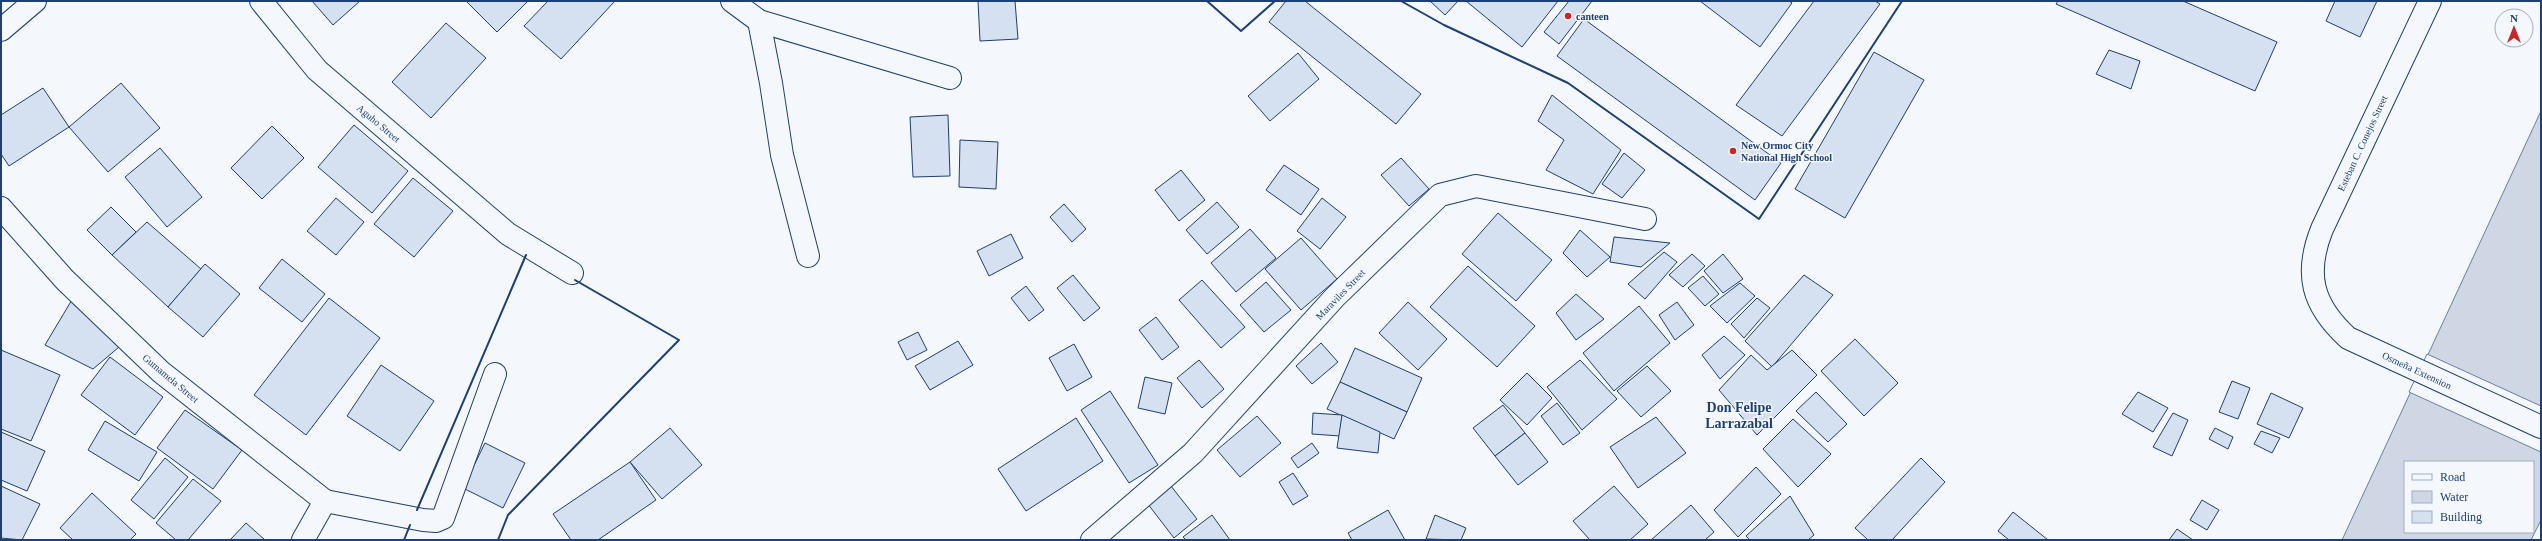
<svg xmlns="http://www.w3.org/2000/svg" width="2542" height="541" font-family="'Times New Roman',serif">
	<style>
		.water { fill: #cfd7e4; stroke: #687fa3; fill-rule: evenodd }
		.pier { fill: #f4f7fb; stroke: #687fa3 }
		.building { fill: #d5e0f0; stroke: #1d3f73 }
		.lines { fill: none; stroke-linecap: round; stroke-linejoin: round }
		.minor-casing { stroke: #1d3f73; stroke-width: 24 }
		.secondary-casing { stroke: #1d3f73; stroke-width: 24 }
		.minor { stroke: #f4f7fb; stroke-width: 22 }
		.secondary { stroke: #f4f7fb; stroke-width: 22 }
		.wall { stroke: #1d3f73; stroke-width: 2 }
		.poi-dot { fill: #c62828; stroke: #f4f7fb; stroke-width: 1.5 }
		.labels { text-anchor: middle; stroke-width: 3; stroke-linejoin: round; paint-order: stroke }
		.poi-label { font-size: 10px; font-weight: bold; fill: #1d3f73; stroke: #f4f7fb; text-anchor: start }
		.street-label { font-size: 10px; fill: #1d3f73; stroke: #f4f7fb }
		.district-label { font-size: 14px; font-weight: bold; fill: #1d3f73; stroke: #f4f7fb }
	</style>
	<rect width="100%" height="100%" fill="#f4f7fb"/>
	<!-- water -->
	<path class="water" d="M2541 111V520L2531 540H2342ZM2405 462H2533V532H2405Z"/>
	<!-- pier -->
	<path class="pier" d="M2427 354 2541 406V452L2409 392Z"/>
	<!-- building -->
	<g class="building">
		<path d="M312 1H360L333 25Z"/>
		<path d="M466 1H528L497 32Z"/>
		<path d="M548 1H615L561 59 524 26Z"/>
		<path d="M978 1H1015L1018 39 980 41Z"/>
		<path d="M1286 1H1305L1421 94 1396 124 1269 22Z"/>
		<path d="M1430 1H1458L1445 15Z"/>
		<path d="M1466 1H1558L1522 47Z"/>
		<path d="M1569 1H1592L1559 44 1544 32Z"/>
		<path d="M1700 1H1789L1792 3 1760 47Z"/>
		<path d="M1814 1H1875L1880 4 1782 136 1736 105Z"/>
		<path d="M2058 1H2183L2277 42 2255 91 2056 4Z"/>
		<path d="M2335 1H2377L2360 37 2326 21Z"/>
		<path d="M1584 19 1781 163 1755 200 1557 56Z"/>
		<path d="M446 23 486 58 431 118 392 82Z"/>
		<path d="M2109 50 2140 61 2131 89 2096 74Z"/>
		<path d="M1874 52 1924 80 1845 218 1795 189Z"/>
		<path d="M1298 53 1319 79 1270 121 1248 96Z"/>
		<path d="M121 83 160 128 108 172 69 127Z"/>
		<path d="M43 88 69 127 9 166 1 154V115Z"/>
		<path d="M1552 95 1621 150 1593 194 1546 170 1564 140 1538 121Z"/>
		<path d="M948 115 950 176 913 177 910 117Z"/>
		<path d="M354 125 408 171 372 213 318 167Z"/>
		<path d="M272 126 304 158 262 199 231 168Z"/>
		<path d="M960 140 998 142 996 189 959 187Z"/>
		<path d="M160 148 202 197 167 227 125 177Z"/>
		<path d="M1624 153 1645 170 1622 198 1602 184Z"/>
		<path d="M1401 158 1429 189 1409 206 1381 175Z"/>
		<path d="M1284 165 1319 189 1301 215 1266 190Z"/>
		<path d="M1181 170 1205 200 1179 221 1155 190Z"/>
		<path d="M413 178 453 211 414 257 374 224Z"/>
		<path d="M336 198 364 222 336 255 307 231Z"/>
		<path d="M1322 198 1346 217 1320 249 1297 231Z"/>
		<path d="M1217 202 1239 227 1207 254 1186 230Z"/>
		<path d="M1064 204 1086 229 1072 242 1050 217Z"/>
		<path d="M111 207 136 232 112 255 87 230Z"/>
		<path d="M1498 213 1552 260 1516 301 1462 254Z"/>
		<path d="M147 222 201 269 168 307 112 255Z"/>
		<path d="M1250 229 1276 258 1236 292 1211 263Z"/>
		<path d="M1580 230 1610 257 1587 277 1563 253Z"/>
		<path d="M1011 234 1023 258 989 276 977 251Z"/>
		<path d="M1614 237 1670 243 1641 267 1610 262Z"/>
		<path d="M1301 238 1337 279 1301 310 1265 269Z"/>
		<path d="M1664 252 1677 262 1645 299 1628 284Z"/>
		<path d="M1692 254 1705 266 1683 287 1669 275Z"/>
		<path d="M1723 254 1743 279 1723 293 1704 271Z"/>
		<path d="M282 259 325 294 302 322 259 288Z"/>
		<path d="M205 264 240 294 203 337 168 307Z"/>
		<path d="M1468 266 1535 326 1497 367 1430 307Z"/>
		<path d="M1073 275 1100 308 1084 321 1057 288Z"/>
		<path d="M1804 275 1833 295 1772 367 1745 341Z"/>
		<path d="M1703 276 1719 294 1705 306 1688 288Z"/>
		<path d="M1202 280 1245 327 1221 348 1179 300Z"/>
		<path d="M1266 282 1291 310 1264 332 1240 305Z"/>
		<path d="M1740 283 1755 296 1727 323 1710 306Z"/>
		<path d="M1026 286 1044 310 1029 321 1011 298Z"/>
		<path d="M76 293 125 342 93 369 45 345Z"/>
		<path d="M1576 294 1604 319 1576 340 1556 313Z"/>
		<path d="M329 298 380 338 306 435 254 395Z"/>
		<path d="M1757 298 1770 308 1744 338 1731 324Z"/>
		<path d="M1408 302 1447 339 1418 370 1379 333Z"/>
		<path d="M1677 302 1694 325 1675 340 1659 315Z"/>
		<path d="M1639 306 1670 343 1614 391 1583 353Z"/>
		<path d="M1156 317 1179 347 1162 360 1139 330Z"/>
		<path d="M918 332 927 350 907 360 898 342Z"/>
		<path d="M1724 336 1745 355 1720 379 1702 355Z"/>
		<path d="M1855 339 1898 383 1864 416 1821 371Z"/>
		<path d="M958 341 973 365 930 390 915 366Z"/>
		<path d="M1321 343 1338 362 1312 384 1296 366Z"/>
		<path d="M1074 344 1092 377 1067 391 1049 358Z"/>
		<path d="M1355 348 1422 378 1407 412 1340 382Z"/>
		<path d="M1 350 60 375 31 441 1 429Z"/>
		<path d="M1792 350 1817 375 1757 435 1719 390 1751 355 1767 370Z"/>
		<path d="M110 357 163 397 135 435 81 395Z"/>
		<path d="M1199 360 1224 389 1202 408 1177 378Z"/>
		<path d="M1580 360 1617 399 1582 430 1547 387Z"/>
		<path d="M381 365 434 401 400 451 347 416Z"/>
		<path d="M1647 366 1671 391 1641 417 1617 391Z"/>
		<path d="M1527 373 1552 398 1527 425 1500 400Z"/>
		<path d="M1145 377 1172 383 1165 414 1138 408Z"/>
		<path d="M2232 381 2250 388 2238 419 2219 412Z"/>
		<path d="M1340 382 1407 412 1394 439 1327 409Z"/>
		<path d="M1110 391 1158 465 1129 483 1081 410Z"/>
		<path d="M1816 392 1847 424 1828 442 1796 411Z"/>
		<path d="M2138 392 2168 408 2153 432 2122 414Z"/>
		<path d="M2271 393 2303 408 2289 438 2257 424Z"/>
		<path d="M1557 403 1580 433 1563 445 1541 416Z"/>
		<path d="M1503 405 1525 433 1495 456 1473 428Z"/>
		<path d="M185 410 242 450 213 489 157 448Z"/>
		<path d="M1313 413 1342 415 1340 436 1312 434Z"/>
		<path d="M2173 413 2188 420 2172 456 2153 447Z"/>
		<path d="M1342 415 1380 432 1378 453 1337 448Z"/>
		<path d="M1257 416 1281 443 1240 477 1217 450Z"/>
		<path d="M1656 417 1686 453 1638 488 1610 447Z"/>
		<path d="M1076 418 1103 461 1026 511 998 469Z"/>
		<path d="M1793 419 1831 454 1798 487 1763 449Z"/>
		<path d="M105 421 157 452 139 481 88 450Z"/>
		<path d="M670 428 702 465 662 499 630 462Z"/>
		<path d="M2215 428 2233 437 2228 449 2209 439Z"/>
		<path d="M2261 431 2280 438 2272 453 2254 444Z"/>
		<path d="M1 432 45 451 27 491 1 480Z"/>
		<path d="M1525 433 1548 462 1518 485 1495 456Z"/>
		<path d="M485 443 525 463 503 508 463 488Z"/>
		<path d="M1312 443 1319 453 1298 468 1291 458Z"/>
		<path d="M165 458 188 477 154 519 131 500Z"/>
		<path d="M1921 458 1945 482 1892 540H1868L1855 528Z"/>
		<path d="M630 462 656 500 598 540H571L553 514Z"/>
		<path d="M1756 467 1781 494 1738 537 1714 510Z"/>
		<path d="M1293 473 1308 496 1293 505 1279 482Z"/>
		<path d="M193 479 221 501 188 540H176L156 523Z"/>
		<path d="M1167 481 1197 519 1174 538 1144 499Z"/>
		<path d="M1 486 40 504 22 540 1 538Z"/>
		<path d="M1614 486 1648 524 1630 540H1590L1573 521Z"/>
		<path d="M92 493 136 534 130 540H73L60 528Z"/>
		<path d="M1790 496 1814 535 1808 540H1750L1746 536Z"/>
		<path d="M2202 500 2219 510 2207 530 2190 520Z"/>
		<path d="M1691 505 1714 532 1705 540H1651Z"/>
		<path d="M1388 510 1405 540H1352L1348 533Z"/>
		<path d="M2013 512 2048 540H2009L1998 531Z"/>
		<path d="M1212 515 1230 540H1186L1183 537Z"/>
		<path d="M1435 515 1466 528 1461 540 1426 539Z"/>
		<path d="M246 523 265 540H230Z"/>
		<path d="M2177 529 2193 540H2169Z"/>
	</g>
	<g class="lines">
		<!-- minor casing -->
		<g class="minor-casing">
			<g id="minor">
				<path d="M261 1 317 70 508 234 572 273"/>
				<path d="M732 1 759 21 771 83 782 155 808 256"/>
				<path d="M759 21 950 78"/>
				<path d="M1 30 35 1"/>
				<path d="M1 208 65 280 161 372 325 501 303 540"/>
				<path d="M325 501 423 520 436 521 443 518 495 374"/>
				<path d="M1092 540 1193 453 1335 297 1440 195 1476 186 1645 219"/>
			</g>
		</g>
		<!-- secondary casing -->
		<g class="secondary-casing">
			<path id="secondary" d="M2430 1 2322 229C2304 274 2312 305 2348 338L2541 427"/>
		</g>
		<!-- minor -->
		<use href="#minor" class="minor"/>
		<!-- secondary -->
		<use href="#secondary" class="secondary"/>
		<!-- wall -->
		<g class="wall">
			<path d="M1207 1 1241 31 1275 1"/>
			<path d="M1401 1 1444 25 1568 83 1759 219 1902 1"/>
			<path d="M417 510 526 255"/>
			<path d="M404 540 410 525"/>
			<path d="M498 540 508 515 679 340 575 280"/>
		</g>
	</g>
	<!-- markers -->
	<g class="poi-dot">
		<circle cx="1568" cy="16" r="4"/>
		<circle cx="1733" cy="151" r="4"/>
	</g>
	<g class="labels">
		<!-- poi labels -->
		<g class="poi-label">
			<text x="1576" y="20">canteen</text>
			<text x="1741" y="149">New Ormoc City<tspan x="1741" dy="12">National High School</tspan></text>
		</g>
		<!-- street labels -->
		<g class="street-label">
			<text transform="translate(379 123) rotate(40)" y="4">Aguho Street</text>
			<text transform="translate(2362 143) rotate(-65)" y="4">Esteban C. Conejos Street</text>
			<text transform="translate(1340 294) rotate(-46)" y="4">Maraviles Street</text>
			<text transform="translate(2417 370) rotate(25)" y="4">Osmeña Extension</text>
			<text transform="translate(171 378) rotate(40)" y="4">Gumamela Street</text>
		</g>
		<!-- district labels -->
		<g class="district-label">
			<text x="1739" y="412">Don Felipe<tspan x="1739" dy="16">Larrazabal</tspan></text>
		</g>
	</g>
	<!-- border -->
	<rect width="2542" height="541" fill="none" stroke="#1d3f73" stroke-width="4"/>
	<!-- legend -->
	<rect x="2404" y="461" width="130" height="72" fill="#f4f7fb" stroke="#9eadc5"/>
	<rect x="2412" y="474" width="20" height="6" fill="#f4f7fb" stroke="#9eadc5"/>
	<text x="2440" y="481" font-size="12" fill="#1d3f73">Road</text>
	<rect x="2412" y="491" width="20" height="12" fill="#cfd7e4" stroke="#9eadc5"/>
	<text x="2440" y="501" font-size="12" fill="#1d3f73">Water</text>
	<rect x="2412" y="511" width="20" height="12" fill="#d5e0f0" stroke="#9eadc5"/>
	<text x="2440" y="521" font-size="12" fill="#1d3f73">Building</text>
	<!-- north arrow -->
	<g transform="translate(2514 28)"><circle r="19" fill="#f4f7fb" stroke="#9eadc5"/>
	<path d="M0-3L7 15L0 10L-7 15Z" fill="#c62828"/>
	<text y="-6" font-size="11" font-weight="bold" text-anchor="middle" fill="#1d3f73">N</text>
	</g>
</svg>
